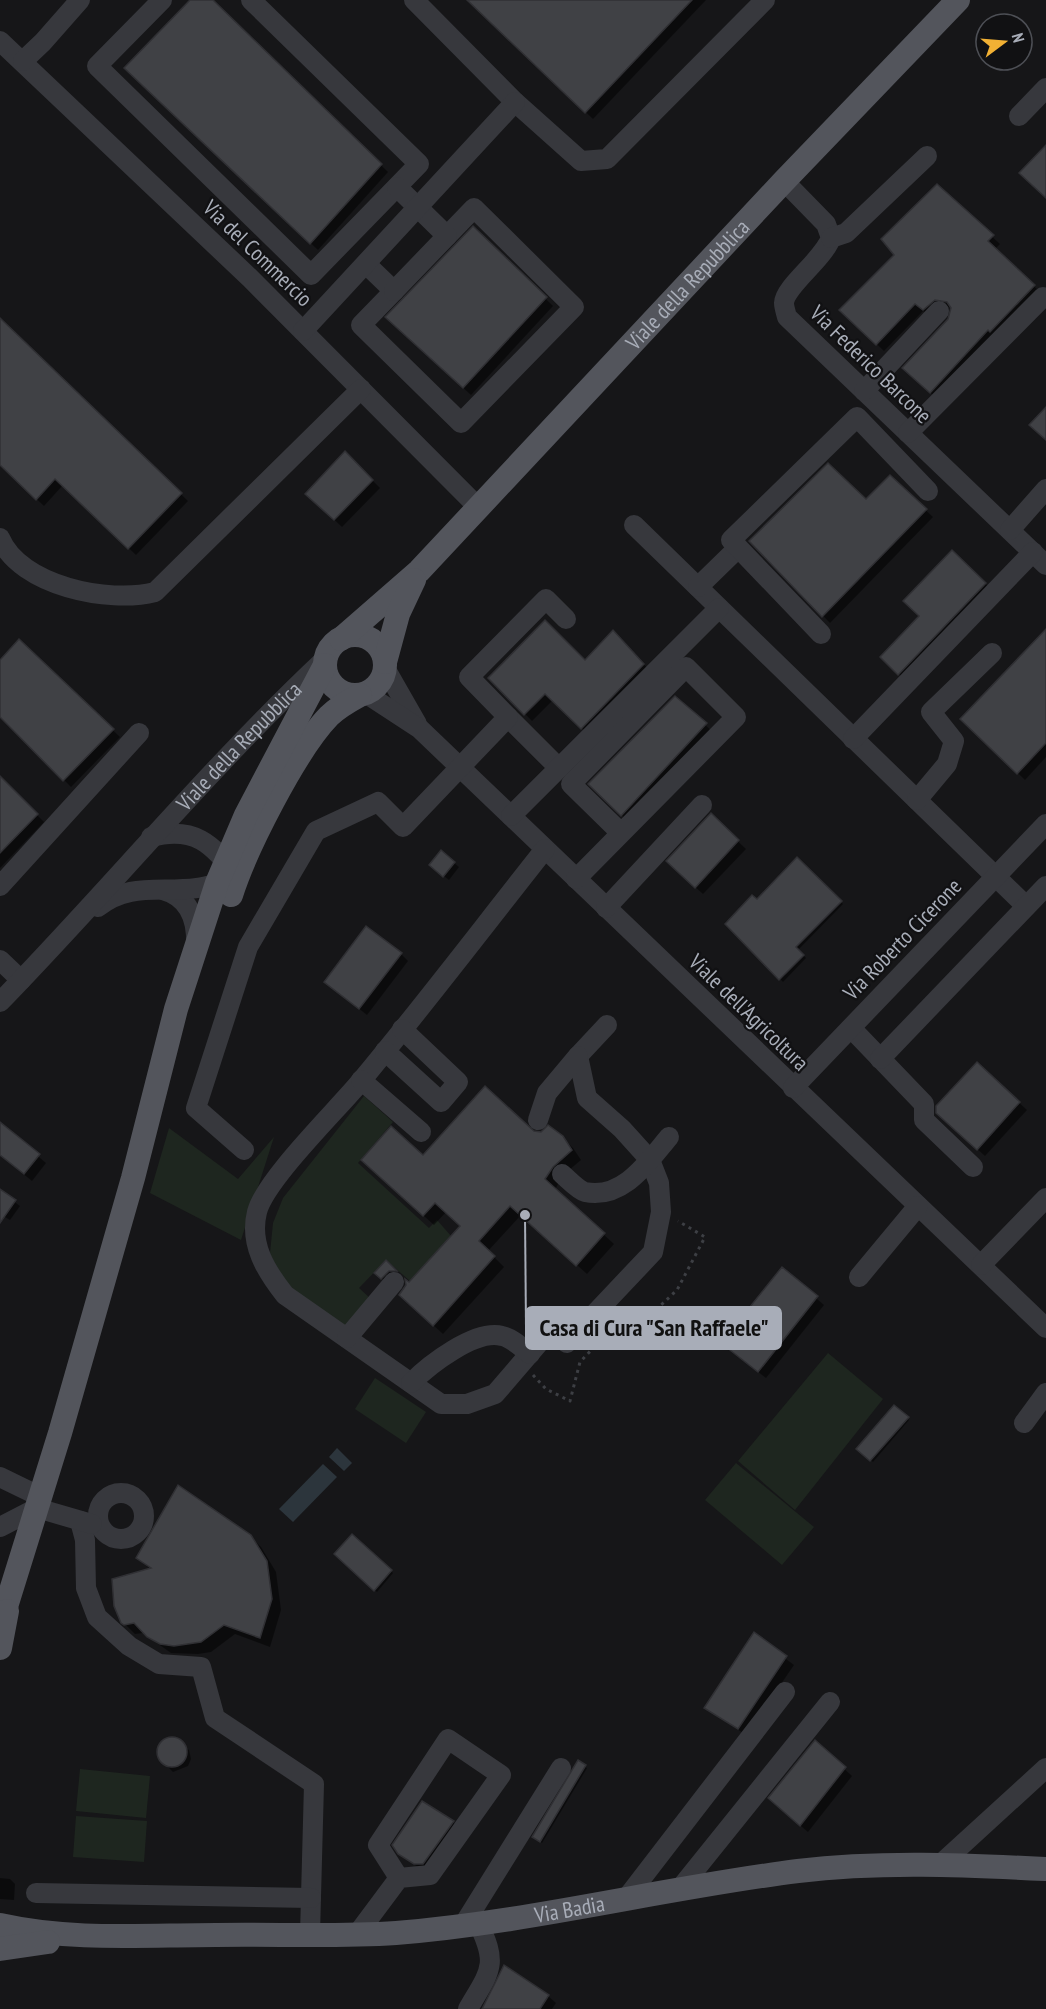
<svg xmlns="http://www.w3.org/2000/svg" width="1046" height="2009" font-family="'PT Sans Narrow',sans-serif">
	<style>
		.green { fill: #1e261f }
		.water { fill: #2c353c }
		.shadow { fill: #0007 }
		.building { fill: #404145; stroke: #303034; stroke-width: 1.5 }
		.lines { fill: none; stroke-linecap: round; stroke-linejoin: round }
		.path { stroke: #3d3f44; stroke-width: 3; stroke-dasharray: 3 4.5; stroke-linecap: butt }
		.minor { stroke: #37383d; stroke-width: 20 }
		.major { stroke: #53555c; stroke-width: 24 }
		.labels { text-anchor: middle; stroke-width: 4.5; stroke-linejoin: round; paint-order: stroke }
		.street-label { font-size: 22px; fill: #a8adb8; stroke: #111113 }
		.leader { fill: none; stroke: #a8adb8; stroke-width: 2 }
		.callout-dot { fill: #a8adb8; stroke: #111113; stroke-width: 2 }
		.callout { fill: #a8adb8; stroke: #a8adb8; stroke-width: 2 }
		.callout-label { font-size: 24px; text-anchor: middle; font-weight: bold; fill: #111 }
	</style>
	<rect width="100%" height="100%" fill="#161618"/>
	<!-- green -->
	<g class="green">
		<path d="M364 1096 393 1122 358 1163 429 1228 437 1220 451 1236 410 1281 386 1260 359 1288 372 1300 347 1328 299 1299 280 1277 270 1253 273 1223 283 1198Z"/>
		<path d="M169 1128 238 1179 274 1137 241 1240 150 1193Z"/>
		<path d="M828 1353 883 1399 795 1510 738 1461Z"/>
		<path d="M375 1378 426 1412 406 1443 355 1409Z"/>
		<path d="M736 1463 814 1527 782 1565 705 1500Z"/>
		<path d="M80 1769 150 1776 146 1818 76 1811Z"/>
		<path d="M76 1816 147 1821 144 1862 73 1857Z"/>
	</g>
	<!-- water -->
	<g class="water">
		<path d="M337 1448 352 1463 344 1471 329 1457Z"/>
		<path d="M323 1464 337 1477 293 1522 279 1509Z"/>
	</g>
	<!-- shadow -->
	<g class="shadow">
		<path d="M192 0H211L388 172 318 250 126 68Z"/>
		<path d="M469 0H706L593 119Z"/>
		<path d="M937 186 1000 244 995 249 1041 293 938 400 912 375 949 319 952 308 943 306 932 316 923 311 884 351 841 310 896 255Z"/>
		<path d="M473 228 553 306 471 395 394 325Z"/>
		<path d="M0 320 188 501 136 555 63 485 44 506 0 464Z"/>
		<path d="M345 453 380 488 342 527 307 494Z"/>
		<path d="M890 477 933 517 830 623 751 541 866 501Z"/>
		<path d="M952 552 993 591 906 681 882 657 921 616Z"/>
		<path d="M1046 631V757L1025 780 962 719Z"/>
		<path d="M620 639 651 672 589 735 553 700 532 721 490 678 585 662Z"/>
		<path d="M19 641 120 737 71 787 0 715V662Z"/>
		<path d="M675 698 713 732 629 822 590 784Z"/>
		<path d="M0 778 44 822 0 868Z"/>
		<path d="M711 816 746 849 703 894 675 869Z"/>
		<path d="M797 859 843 904 798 950 806 958 783 982 727 924 757 901Z"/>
		<path d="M454 863 459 867 449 880 435 869Z"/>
		<path d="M401 954 408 961 367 1015 326 982Z"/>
		<path d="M977 1064 1027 1110 985 1156 945 1120Z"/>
		<path d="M0 1124 46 1163 32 1181 0 1155Z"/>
		<path d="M529 1130 562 1137 573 1148 581 1160 562 1176 555 1190 614 1244 587 1274 521 1215 488 1251 504 1267 443 1334 411 1305 409 1285 462 1226 446 1212 434 1225 373 1170Z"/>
		<path d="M0 1191 20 1206 10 1220 0 1214Z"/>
		<path d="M386 1262 397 1272H392L384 1280 376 1273Z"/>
		<path d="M782 1269 824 1305 766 1378 730 1350Z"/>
		<path d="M894 1407 909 1420 873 1462 858 1449Z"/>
		<path d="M250 1536 261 1547 276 1572 281 1610 270 1647 235 1634 211 1652 198 1654 171 1653 143 1633 135 1634 125 1624 150 1569 138 1558Z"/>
		<path d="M353 1536 393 1573 377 1592 336 1554Z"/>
		<path d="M754 1635 794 1665 746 1735 706 1708Z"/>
		<path d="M171 1739 189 1750 191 1759 188 1766 173 1772 161 1760 160 1747Z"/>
		<path d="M815 1742 852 1776 808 1832 777 1806Z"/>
		<path d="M585 1767 587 1768 542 1843 536 1839Z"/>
		<path d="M453 1822 460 1829 423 1871 399 1853Z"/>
		<path d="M0 1878 10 1879 15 1884 14 1900 0 1899Z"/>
		<path d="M548 1996 556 2003 552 2009H483Z"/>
	</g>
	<!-- building -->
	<g class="building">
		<path d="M190 0H213L382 164 310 244 124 68Z"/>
		<path d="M467 0H692L585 113Z"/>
		<path d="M1046 145V198L1019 173Z"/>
		<path d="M937 184 994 235 988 241 1035 285 990 332 988 330 930 393 902 368 948 319 951 308 947 302 935 300 923 310 915 304 876 345 839 310 894 255 881 239Z"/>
		<path d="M473 226 547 297 463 388 385 317Z"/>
		<path d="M0 318 182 493 128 549 55 479 36 500 0 465Z"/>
		<path d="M1046 407V440L1029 425Z"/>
		<path d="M345 451 373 480 334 520 305 494Z"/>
		<path d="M828 463 866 499 890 475 927 509 822 617 749 541Z"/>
		<path d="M952 550 986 583 898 675 880 657 919 616 903 601Z"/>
		<path d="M545 620 585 660 613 630 644 664 581 729 545 694 524 715 488 678Z"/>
		<path d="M1046 629V743L1017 774 960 719Z"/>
		<path d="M19 639 114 729 63 781 0 717V660Z"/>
		<path d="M675 696 707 723 621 816 588 784Z"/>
		<path d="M0 776 38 814 0 853Z"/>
		<path d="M711 813 739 840 695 888 666 861Z"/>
		<path d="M441 850 455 862 443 877 429 865Z"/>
		<path d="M797 857 842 901 796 947 804 955 779 980 725 924 752 895 757 899Z"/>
		<path d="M366 926 402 953 359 1009 324 982Z"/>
		<path d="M977 1062 1020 1102 977 1150 936 1113V1106Z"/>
		<path d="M485 1086 534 1131 541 1132 548 1125 563 1136 572 1150 553 1167 545 1179 605 1233 576 1266 510 1206 479 1241 495 1256 433 1326 399 1295 406 1285 405 1279 409 1282 460 1226 435 1203 423 1216 361 1160 391 1126 423 1155Z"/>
		<path d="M0 1122 40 1154 24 1174 0 1155Z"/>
		<path d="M0 1189 16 1200 0 1223Z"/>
		<path d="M386 1260 397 1271H389L381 1279 374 1273Z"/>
		<path d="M782 1267 818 1296 758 1372 721 1343Z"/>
		<path d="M894 1405 909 1417 870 1461 856 1449Z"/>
		<path d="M178 1485 251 1535 267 1561 272 1599 260 1638 224 1625 201 1642 174 1646 160 1644 147 1637 134 1623 124 1625 121 1623 114 1606 112 1579 151 1568 136 1558Z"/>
		<path d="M352 1534 392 1570 374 1591 334 1554Z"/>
		<path d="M754 1632 787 1656 738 1729 704 1708Z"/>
		<circle cx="172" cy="1752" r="15"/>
		<path d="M815 1740 846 1767 800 1826 768 1798Z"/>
		<path d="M578 1760 586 1765 540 1842 532 1837Z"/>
		<path d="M422 1801 454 1821 423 1864H414L398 1854 392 1845Z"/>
		<path d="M504 1965 549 1995 540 2009H482Z"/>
	</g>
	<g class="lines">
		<!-- path -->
		<path class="path" d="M533 1375 546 1389 570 1401 580 1362 599 1342 641 1324 677 1290 705 1237 678 1221"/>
		<!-- minor -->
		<g class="minor">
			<path d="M162 0 97 66 311 275 419 164 251 0"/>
			<path d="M414 0 515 102 581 161 607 159 765 0"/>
			<path d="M0 41 250 278 477 506"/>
			<path d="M23 61 43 42 80 0"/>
			<path d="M1019 116 1046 88"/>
			<path d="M784 181 826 224 831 238C823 260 785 286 784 303 784 307 786 313 787 317L1046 565"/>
			<path d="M831 238 846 233 927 156"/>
			<path d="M366 264 394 291 361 325 461 423 574 307 474 208 447 236"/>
			<path d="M394 291 447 236 397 187"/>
			<path d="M303 331 515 102"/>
			<path d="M864 391 939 311"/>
			<path d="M908 433 1043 297"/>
			<path d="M634 525 1026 906"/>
			<path d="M1010 530 1046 489"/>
			<path d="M0 538C20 586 109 604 155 592L361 389"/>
			<path d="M698 587 738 548"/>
			<path d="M821 634 731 540 857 417 928 491"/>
			<path d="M385 668 417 724"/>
			<path d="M365 693 420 729 1046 1328"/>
			<path d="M508 717 559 768"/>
			<path d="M853 739 1033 552"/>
			<path d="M917 800 947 764 954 741 931 712 992 653"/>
			<path d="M511 816 719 608"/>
			<path d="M545 849C484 926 424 1005 361 1081 337 1110 265 1180 257 1212 249 1244 266 1271 285 1295L441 1404H467L495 1394 550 1330 567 1343 653 1252 661 1212 659 1183 650 1160 622 1129 587 1098 578 1056 607 1025"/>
			<path d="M576 879 736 717 686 667 571 784 621 833"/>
			<path d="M0 886 139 733"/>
			<path d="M163 890C189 897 197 919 196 944"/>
			<path d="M98 907C129 882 161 893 197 888 211 886 224 881 237 876 212 843 194 826 151 837"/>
			<path d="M606 908 702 805"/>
			<path d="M0 960 21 980"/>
			<path id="s1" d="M0 1002C110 889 210 767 325 659"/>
			<path d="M851 1028 924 1104V1120L973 1167"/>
			<path d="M385 1051 441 1102 458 1082 402 1029"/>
			<path d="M880 1059 1046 886"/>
			<path d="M361 1080 421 1132"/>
			<path d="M793 1088 1046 824"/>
			<path d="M538 1120 547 1093 578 1056"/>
			<path d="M244 1150 196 1108 248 947 316 831 378 802 403 827 508 717 469 677 546 599 566 619"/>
			<path d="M562 1174C569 1180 578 1190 585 1192 623 1200 648 1162 669 1137"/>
			<path d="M981 1265 1046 1198"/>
			<path d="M859 1277 918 1206"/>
			<path d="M347 1338 394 1282"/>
			<path d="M411 1383C429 1365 475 1329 502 1336 512 1338 522 1348 530 1354"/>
			<path d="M1024 1423 1046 1393"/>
			<path d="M0 1477 41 1497"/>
			<circle cx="121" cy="1516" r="23"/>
			<path d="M80 1521 85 1540 86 1588 97 1617 129 1646 159 1664 201 1667 215 1718 314 1784 310 1934"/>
			<path d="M0 1527 37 1508 92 1524"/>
			<path d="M942 1863 1046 1768"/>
			<path d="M678 1891 830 1702"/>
			<path d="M36 1893 311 1898"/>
			<path d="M625 1900 785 1692"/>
			<path d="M464 1924 561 1768"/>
			<path d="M358 1933 399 1878 378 1845 448 1739 501 1775 430 1875 399 1878"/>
			<path d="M468 2009C490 1971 499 1965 478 1923"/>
		</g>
		<!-- major -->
		<g class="major">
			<circle cx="355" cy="665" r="30"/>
			<path id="s2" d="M341 639 419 571 784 181 958 0"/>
			<path d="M385 662 398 614 414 580"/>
			<path d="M231 895C246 848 296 750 329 716 338 707 349 701 360 695"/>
			<path d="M0 1626 60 1433 133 1178 176 1009 217 883 246 815 325 665"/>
			<path d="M0 1648 7 1611"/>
			<path id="s3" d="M0 1925C71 1941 144 1935 216 1935 275 1934 336 1937 396 1933 531 1922 663 1888 798 1871 881 1861 963 1865 1046 1869"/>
			<path d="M0 1949 48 1942"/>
		</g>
	</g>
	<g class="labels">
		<!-- street labels -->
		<g class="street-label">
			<text transform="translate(258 253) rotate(44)" y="8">Via del Commercio</text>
			<text dy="8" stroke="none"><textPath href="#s2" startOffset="496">Viale della Repubblica</textPath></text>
			<text transform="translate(871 364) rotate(44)" y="8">Via Federico Barcone</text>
			<text dy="8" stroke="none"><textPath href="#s1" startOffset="350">Viale della Repubblica</textPath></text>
			<text transform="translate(902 939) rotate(-46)" y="8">Via Roberto Cicerone</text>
			<text transform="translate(749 1012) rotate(44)" y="8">Viale dell'Agricoltura</text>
			<text dy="8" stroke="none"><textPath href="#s3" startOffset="572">Via Badia</textPath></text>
		</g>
	</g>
	<!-- callouts -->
	<path class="leader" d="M525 1215L526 1328"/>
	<circle class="callout-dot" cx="525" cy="1215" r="6"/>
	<rect class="callout" x="526" y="1307" width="255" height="42" rx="6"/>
	<g class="callout-label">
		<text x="654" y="1336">Casa di Cura "San Raffaele"</text>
	</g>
	<!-- north arrow -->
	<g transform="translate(1004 42) rotate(74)"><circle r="28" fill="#111113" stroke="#4d4f55" stroke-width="1.5"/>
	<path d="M0-4.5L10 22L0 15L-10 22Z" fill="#f2b134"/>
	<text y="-9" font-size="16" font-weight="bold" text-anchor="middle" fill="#a8adb8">N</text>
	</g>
</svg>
